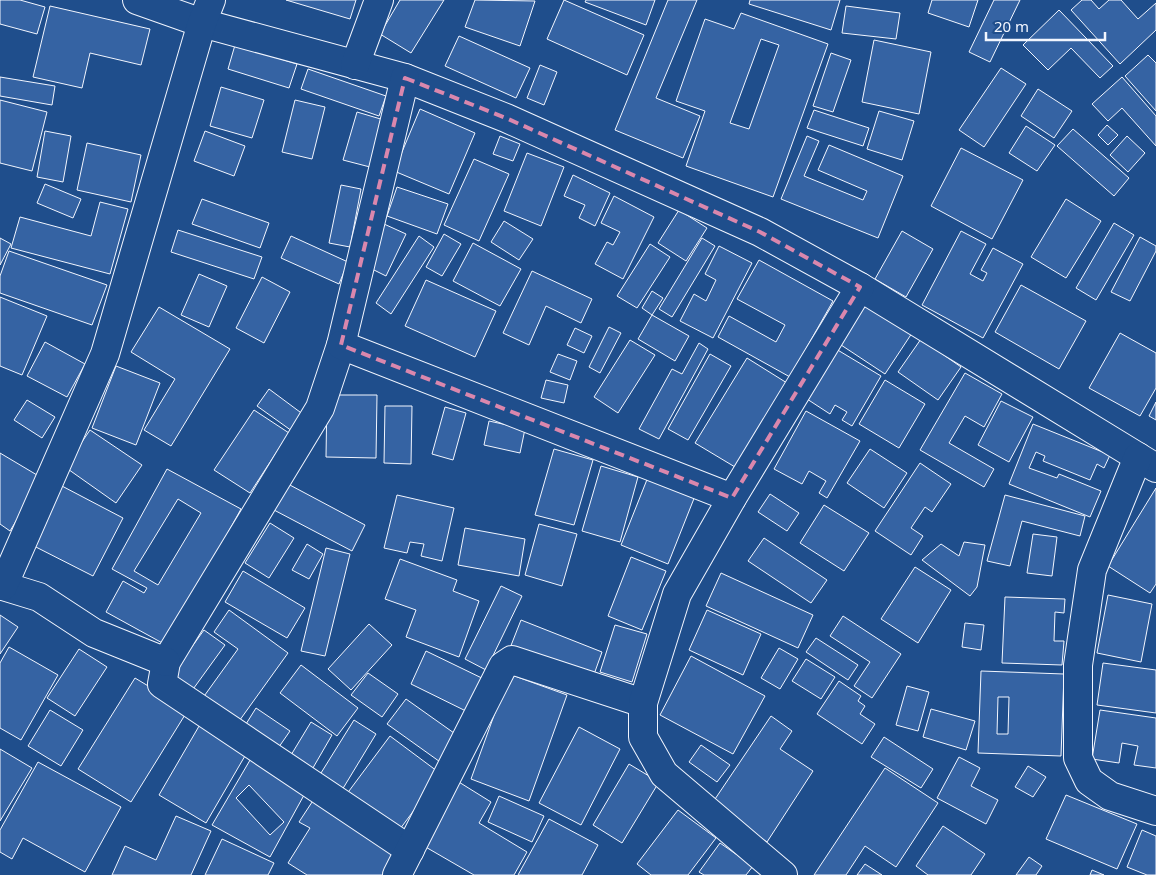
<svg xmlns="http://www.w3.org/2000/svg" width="1156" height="875" font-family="'Noto Sans',sans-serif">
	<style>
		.building { fill: #3563a3; stroke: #f2f6ff; fill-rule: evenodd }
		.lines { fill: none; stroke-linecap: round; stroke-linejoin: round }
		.minor-casing { stroke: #f2f6ff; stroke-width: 30 }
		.minor { stroke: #1f4e8c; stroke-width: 28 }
		.marked { fill: none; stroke: #da87ad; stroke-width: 4; stroke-dasharray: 10 6; stroke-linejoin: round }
	</style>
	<rect width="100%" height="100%" fill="#1f4e8c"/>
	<!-- building -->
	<g class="building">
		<path d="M0 0H20L45 7 37 34 0 24Z"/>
		<path d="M286 0H356L350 19Z"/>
		<path d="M400 0H444L411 53 380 34Z"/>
		<path d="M475 0 535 1 520 46 465 27Z"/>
		<path d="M564 0 644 35 627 75 547 39Z"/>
		<path d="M586 0H655L646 25 585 2Z"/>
		<path d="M668 0H697L656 98 700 116 683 158 615 130Z"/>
		<path d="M750 0H840L831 30 749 4Z"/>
		<path d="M932 0H978L969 27 928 13Z"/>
		<path d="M994 0H1020L990 62 969 52Z"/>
		<path d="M1082 0H1091L1099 9 1109 0H1121L1138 19 1156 3V30L1120 64 1071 10Z"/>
		<path d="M50 6 150 29 141 65 90 53 82 88 33 77Z"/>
		<path d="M846 6 900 13 896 39 842 33Z"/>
		<path d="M1059 10 1113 66 1100 78 1071 48 1048 70 1023 45Z"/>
		<path d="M741 13 828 44 773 197 686 166 705 111 676 101 705 19 734 29ZM761 39 779 45 749 129 730 123Z"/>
		<path d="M459 36 530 68 516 98 445 66Z"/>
		<path d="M874 40 931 52 919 114 862 102Z"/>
		<path d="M235 45 297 64 289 88 228 69Z"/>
		<path d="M831 53 851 60 833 112 813 106Z"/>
		<path d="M1148 55 1156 63V111L1125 76Z"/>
		<path d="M540 65 557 72 544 105 527 98Z"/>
		<path d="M1001 68 1026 84 984 147 959 130Z"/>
		<path d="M308 69 386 96 379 116 301 89Z"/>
		<path d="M0 77 55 86 52 105 0 96Z"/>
		<path d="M1122 77 1156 116V146L1122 108 1108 121 1092 104Z"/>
		<path d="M221 87 264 100 252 138 210 126Z"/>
		<path d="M1038 89 1072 111 1054 138 1021 116Z"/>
		<path d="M0 100 47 112 32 171 0 163Z"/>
		<path d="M295 100 325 107 312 159 282 152Z"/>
		<path d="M420 109 475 133 449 194 394 171Z"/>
		<path d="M814 110 869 128 863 146 807 128Z"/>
		<path d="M879 111 914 121 902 160 867 149Z"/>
		<path d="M357 112 384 120 370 167 343 160Z"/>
		<path d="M1107 125 1118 135 1108 145 1098 135Z"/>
		<path d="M1026 126 1055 145 1037 171 1009 153Z"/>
		<path d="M1073 129 1129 178 1114 196 1057 146Z"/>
		<path d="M45 131 71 136 63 182 37 177Z"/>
		<path d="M205 131 245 146 234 176 194 161Z"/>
		<path d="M500 136 520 144 513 161 493 154Z"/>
		<path d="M807 136 819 141 804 176 863 200 867 191 818 170 829 145 903 176 878 238 781 199Z"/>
		<path d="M1127 136 1145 153 1128 172 1110 155Z"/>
		<path d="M87 143 141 155 131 202 77 190Z"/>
		<path d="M961 148 1023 180 992 239 931 206Z"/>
		<path d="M527 153 564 167 541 226 504 211Z"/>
		<path d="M474 159 509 174 479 241 444 225Z"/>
		<path d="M573 175 610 193 595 226 579 218 585 205 564 196Z"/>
		<path d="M45 184 81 199 73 218 37 203Z"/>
		<path d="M341 185 361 189 350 247 329 243Z"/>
		<path d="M397 187 448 204 437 234 387 216Z"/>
		<path d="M614 196 654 217 623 279 595 264 607 242 613 245 620 232 601 223Z"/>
		<path d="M202 199 269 223 260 248 192 224Z"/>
		<path d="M1066 199 1101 221 1066 278 1031 257Z"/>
		<path d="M100 202 128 209 110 274 11 248 20 217 91 236Z"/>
		<path d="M679 210 707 228 686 261 658 243Z"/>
		<path d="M504 221 533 239 519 260 491 242Z"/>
		<path d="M1114 223 1134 235 1096 300 1076 288Z"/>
		<path d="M384 224 406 234 386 276 364 265Z"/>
		<path d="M178 230 262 257 254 279 171 252Z"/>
		<path d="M902 231 933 249 906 297 875 279Z"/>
		<path d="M961 231 986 244 970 274 983 281 987 273 981 270 993 248 1023 264 983 338 922 305Z"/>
		<path d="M444 234 461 244 442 276 426 267Z"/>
		<path d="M291 236 348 262 339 284 281 258Z"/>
		<path d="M419 236 434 247 391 314 376 303Z"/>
		<path d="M1140 237 1156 246V251L1130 301 1111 292Z"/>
		<path d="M0 238 11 244 0 265Z"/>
		<path d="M702 238 715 246 672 317 659 309Z"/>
		<path d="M473 243 521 269 500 306 453 281Z"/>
		<path d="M650 244 670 257 637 308 617 296Z"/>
		<path d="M719 246 752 263 713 338 680 321 694 294 706 301 716 280 705 274Z"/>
		<path d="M9 251 107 285 92 325 0 293V276Z"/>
		<path d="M759 260 833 301 790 377 718 337 729 316 776 342 785 325 737 299Z"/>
		<path d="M532 271 592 299 581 323 546 306 529 345 503 333Z"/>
		<path d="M199 274 227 286 209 327 181 315Z"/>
		<path d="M262 277 290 292 264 343 236 328Z"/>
		<path d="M426 280 496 311 475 357 405 326Z"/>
		<path d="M1021 285 1086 321 1059 369 995 332Z"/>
		<path d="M652 291 663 298 652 315 642 308Z"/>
		<path d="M0 297 47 316 22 375 0 366Z"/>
		<path d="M864 297 914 330 885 374 835 341Z"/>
		<path d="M159 307 230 349 171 446 144 430 175 379 131 352Z"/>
		<path d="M652 315 689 336 675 361 638 339Z"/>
		<path d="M609 327 621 333 600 373 589 367Z"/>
		<path d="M575 328 592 336 584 353 567 345Z"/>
		<path d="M1120 333 1156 353V388L1140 416 1089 388Z"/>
		<path d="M921 339 961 367 938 400 898 372Z"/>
		<path d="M630 340 655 355 618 413 594 397Z"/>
		<path d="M45 342 85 364 67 397 27 376Z"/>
		<path d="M699 343 708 349 659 439 639 429 672 369 682 374Z"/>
		<path d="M836 349 881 376 852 426 842 420 847 412 835 405 830 414 807 399Z"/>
		<path d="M558 354 577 361 570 380 550 372Z"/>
		<path d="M710 354 731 366 688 440 668 429Z"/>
		<path d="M747 358 787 383 735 467 695 443Z"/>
		<path d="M116 366 160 383 136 445 92 428Z"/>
		<path d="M965 373 1002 394 984 427 965 416 949 443 994 469 984 487 920 450Z"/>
		<path d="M546 380 568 385 564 403 541 398Z"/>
		<path d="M885 380 925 404 899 448 859 424Z"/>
		<path d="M269 389 304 415 292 431 257 406Z"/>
		<path d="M327 395H377L376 458 326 457Z"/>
		<path d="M27 400 55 417 42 438 14 420Z"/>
		<path d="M1001 401 1033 417 1009 462 978 445Z"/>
		<path d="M1156 402V420L1149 416Z"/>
		<path d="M385 406H412L411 464 384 463Z"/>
		<path d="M445 407 466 413 453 460 432 454Z"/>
		<path d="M254 410 289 433 250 493 214 470Z"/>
		<path d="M806 411 860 441 827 498 819 493 826 481 809 471 802 484 774 469Z"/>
		<path d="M489 421 525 429 520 453 484 445Z"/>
		<path d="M1033 424 1110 455 1104 468 1097 464 1090 480 1043 461 1045 456 1036 452 1029 468 1057 478 1059 474 1101 491 1090 517 1009 484Z"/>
		<path d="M90 430 142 465 116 503 65 467Z"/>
		<path d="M554 449 593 460 574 525 535 515Z"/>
		<path d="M870 449 907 473 884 508 847 483Z"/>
		<path d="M0 453 42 478 10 531 0 524Z"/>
		<path d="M920 463 951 484 932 512 925 507 911 528 923 536 911 555 875 531Z"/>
		<path d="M601 466 638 477 620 542 582 531Z"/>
		<path d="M167 469 241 509 166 645 106 612 123 581 144 593 147 588 112 569ZM178 499 201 513 158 585 134 571Z"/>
		<path d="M648 477 695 496 668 564 621 545Z"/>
		<path d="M288 484 365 525 352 551 274 510Z"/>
		<path d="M60 485 123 518 93 576 30 544Z"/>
		<path d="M1156 488V584L1150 593 1108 566Z"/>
		<path d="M770 494 799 513 787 531 758 512Z"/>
		<path d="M397 495 454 508 442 561 421 556 424 544 410 542 407 553 384 548Z"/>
		<path d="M1005 495 1085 516 1080 536 1022 521 1010 566 987 561Z"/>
		<path d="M824 505 869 533 844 571 800 543Z"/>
		<path d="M270 523 294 538 269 578 245 563Z"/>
		<path d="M539 524 577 534 562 586 525 575Z"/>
		<path d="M465 528 525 539 519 576 458 565Z"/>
		<path d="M1033 534 1057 537 1052 576 1027 573Z"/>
		<path d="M764 538 827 580 811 603 748 561Z"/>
		<path d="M964 542 985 545 977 587 970 596 922 560 941 544 959 556Z"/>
		<path d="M307 544 323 554 309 579 292 570Z"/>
		<path d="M326 548 350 554 325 656 301 651Z"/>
		<path d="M631 557 666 571 642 630 608 616Z"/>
		<path d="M400 559 457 580 453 591 479 601 459 657 406 637 416 610 385 599Z"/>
		<path d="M915 567 951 590 918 643 881 619Z"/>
		<path d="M243 571 305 608 287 638 225 602Z"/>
		<path d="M721 573 813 615 798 648 706 606Z"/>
		<path d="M501 586 522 596 486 670 465 659Z"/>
		<path d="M1108 595 1152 604 1141 662 1097 653Z"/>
		<path d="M1005 597 1065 599 1064 613 1055 612 1054 641H1064L1062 665 1002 663Z"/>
		<path d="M229 610 288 653 237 724 202 699 238 649 214 632Z"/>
		<path d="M707 610 761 634 743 675 689 650Z"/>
		<path d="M0 615 18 627 0 654Z"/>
		<path d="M843 616 901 654 872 698 854 686 870 662 830 636Z"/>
		<path d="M521 620 602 652 592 680 510 648Z"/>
		<path d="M965 623 984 625 981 650 962 647Z"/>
		<path d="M369 624 392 645 351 690 328 669Z"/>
		<path d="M615 625 647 634 632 682 600 672Z"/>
		<path d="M204 630 225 645 191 692 170 677Z"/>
		<path d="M816 638 858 665 848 680 806 652Z"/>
		<path d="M9 647 58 675 21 740 0 728V663Z"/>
		<path d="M779 648 798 659 780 689 761 678Z"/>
		<path d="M79 649 107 667 75 716 47 698Z"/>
		<path d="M426 651 490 682 474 715 411 684Z"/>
		<path d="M691 656 765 696 733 754 660 715Z"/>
		<path d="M806 659 835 677 821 699 792 681Z"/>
		<path d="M1103 663 1156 670V713L1097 705Z"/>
		<path d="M301 665 358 708 337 736 280 693Z"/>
		<path d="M981 671 1064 674 1061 756 978 753ZM998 697H1009L1008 734H997Z"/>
		<path d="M368 673 398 694 382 717 351 695Z"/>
		<path d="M509 674 567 695 529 801 471 779Z"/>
		<path d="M135 678 188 710 131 802 78 769Z"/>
		<path d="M839 681 861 696 858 701 865 706 860 714 875 724 862 744 817 714Z"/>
		<path d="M907 686 929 692 918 731 896 725Z"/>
		<path d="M406 699 461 738 443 764 387 724Z"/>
		<path d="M256 708 290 731 274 754 241 732Z"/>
		<path d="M931 709 975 721 966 750 923 737Z"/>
		<path d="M50 710 83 730 61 766 28 746Z"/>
		<path d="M1100 710 1156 718V768L1134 765 1138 746 1122 743 1119 763 1092 759Z"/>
		<path d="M771 716 792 731 780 749 813 771 767 842 711 805Z"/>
		<path d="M354 720 376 734 339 795 316 781Z"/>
		<path d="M202 721 249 749 206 823 159 795Z"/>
		<path d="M311 722 332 735 310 773 288 760Z"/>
		<path d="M579 727 620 749 581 825 539 803Z"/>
		<path d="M390 736 441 774 397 833 346 795Z"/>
		<path d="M884 737 933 769 921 788 871 757Z"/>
		<path d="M701 745 730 765 717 782 689 762Z"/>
		<path d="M0 749 32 768 0 821Z"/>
		<path d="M253 755 309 786 270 857 212 825ZM249 785 284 822 270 835 236 798Z"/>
		<path d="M959 757 980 768 971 786 998 800 986 824 937 798Z"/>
		<path d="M38 762 121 807 85 872 23 838 12 859 0 852V830Z"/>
		<path d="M629 764 659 782 622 843 593 825Z"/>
		<path d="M1028 766 1046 777 1033 797 1015 787Z"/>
		<path d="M885 768 938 803 896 867 865 846 846 875H814Z"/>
		<path d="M454 779 491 802 479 823 527 852 514 875H474L417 842Z"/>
		<path d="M1066 795 1137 824 1117 869 1046 839Z"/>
		<path d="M316 796 406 852 391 875H307L288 863 310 828 299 822Z"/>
		<path d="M499 796 544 816 532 842 488 822Z"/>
		<path d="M678 810 716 838 688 875H651L637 864Z"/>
		<path d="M176 816 211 831 191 875H112L125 846 156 860Z"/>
		<path d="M549 819 598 845 582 875H518Z"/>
		<path d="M943 826 985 854 971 875H928L916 866Z"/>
		<path d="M1142 830 1156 836V875H1147L1127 867Z"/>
		<path d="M222 839 274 863 268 875H205Z"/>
		<path d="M720 843 753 866 746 875H704L699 872Z"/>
		<path d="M1029 857 1042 866 1036 875H1016Z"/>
		<path d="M865 864 882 875H857Z"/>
		<path d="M1092 870 1104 875H1090Z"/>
	</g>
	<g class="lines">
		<!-- minor casing -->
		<g class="minor-casing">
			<g id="minor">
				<path d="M137 0 202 23 405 78 506 118 760 232 860 287 1156 468"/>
				<path d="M355 65 379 0"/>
				<path d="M405 78 341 345 320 408 166 662 162 684 410 850"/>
				<path d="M341 345 732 498"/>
				<path d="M1138 457 1092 570 1078 665V758L1089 781 1110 796 1156 811"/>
				<path d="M0 585 39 597 94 633 166 662"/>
				<path d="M3 586 105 354 202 23 211 0"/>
				<path d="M397 875 503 666 512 660 643 703"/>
				<path d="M783 875 664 774 643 737V703L677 594 732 498 860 287"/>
			</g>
		</g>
		<!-- minor -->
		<use href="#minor" class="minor"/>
	</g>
	<!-- marked area -->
	<path class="marked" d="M405 78 506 118 760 232 860 287 732 498 341 345Z"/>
	<!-- scale -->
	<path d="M986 32v8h119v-8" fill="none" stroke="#f2f6ff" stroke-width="2.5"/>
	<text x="994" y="32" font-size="15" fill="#f2f6ff" stroke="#1f4e8c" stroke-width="4" paint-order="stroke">20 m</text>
</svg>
